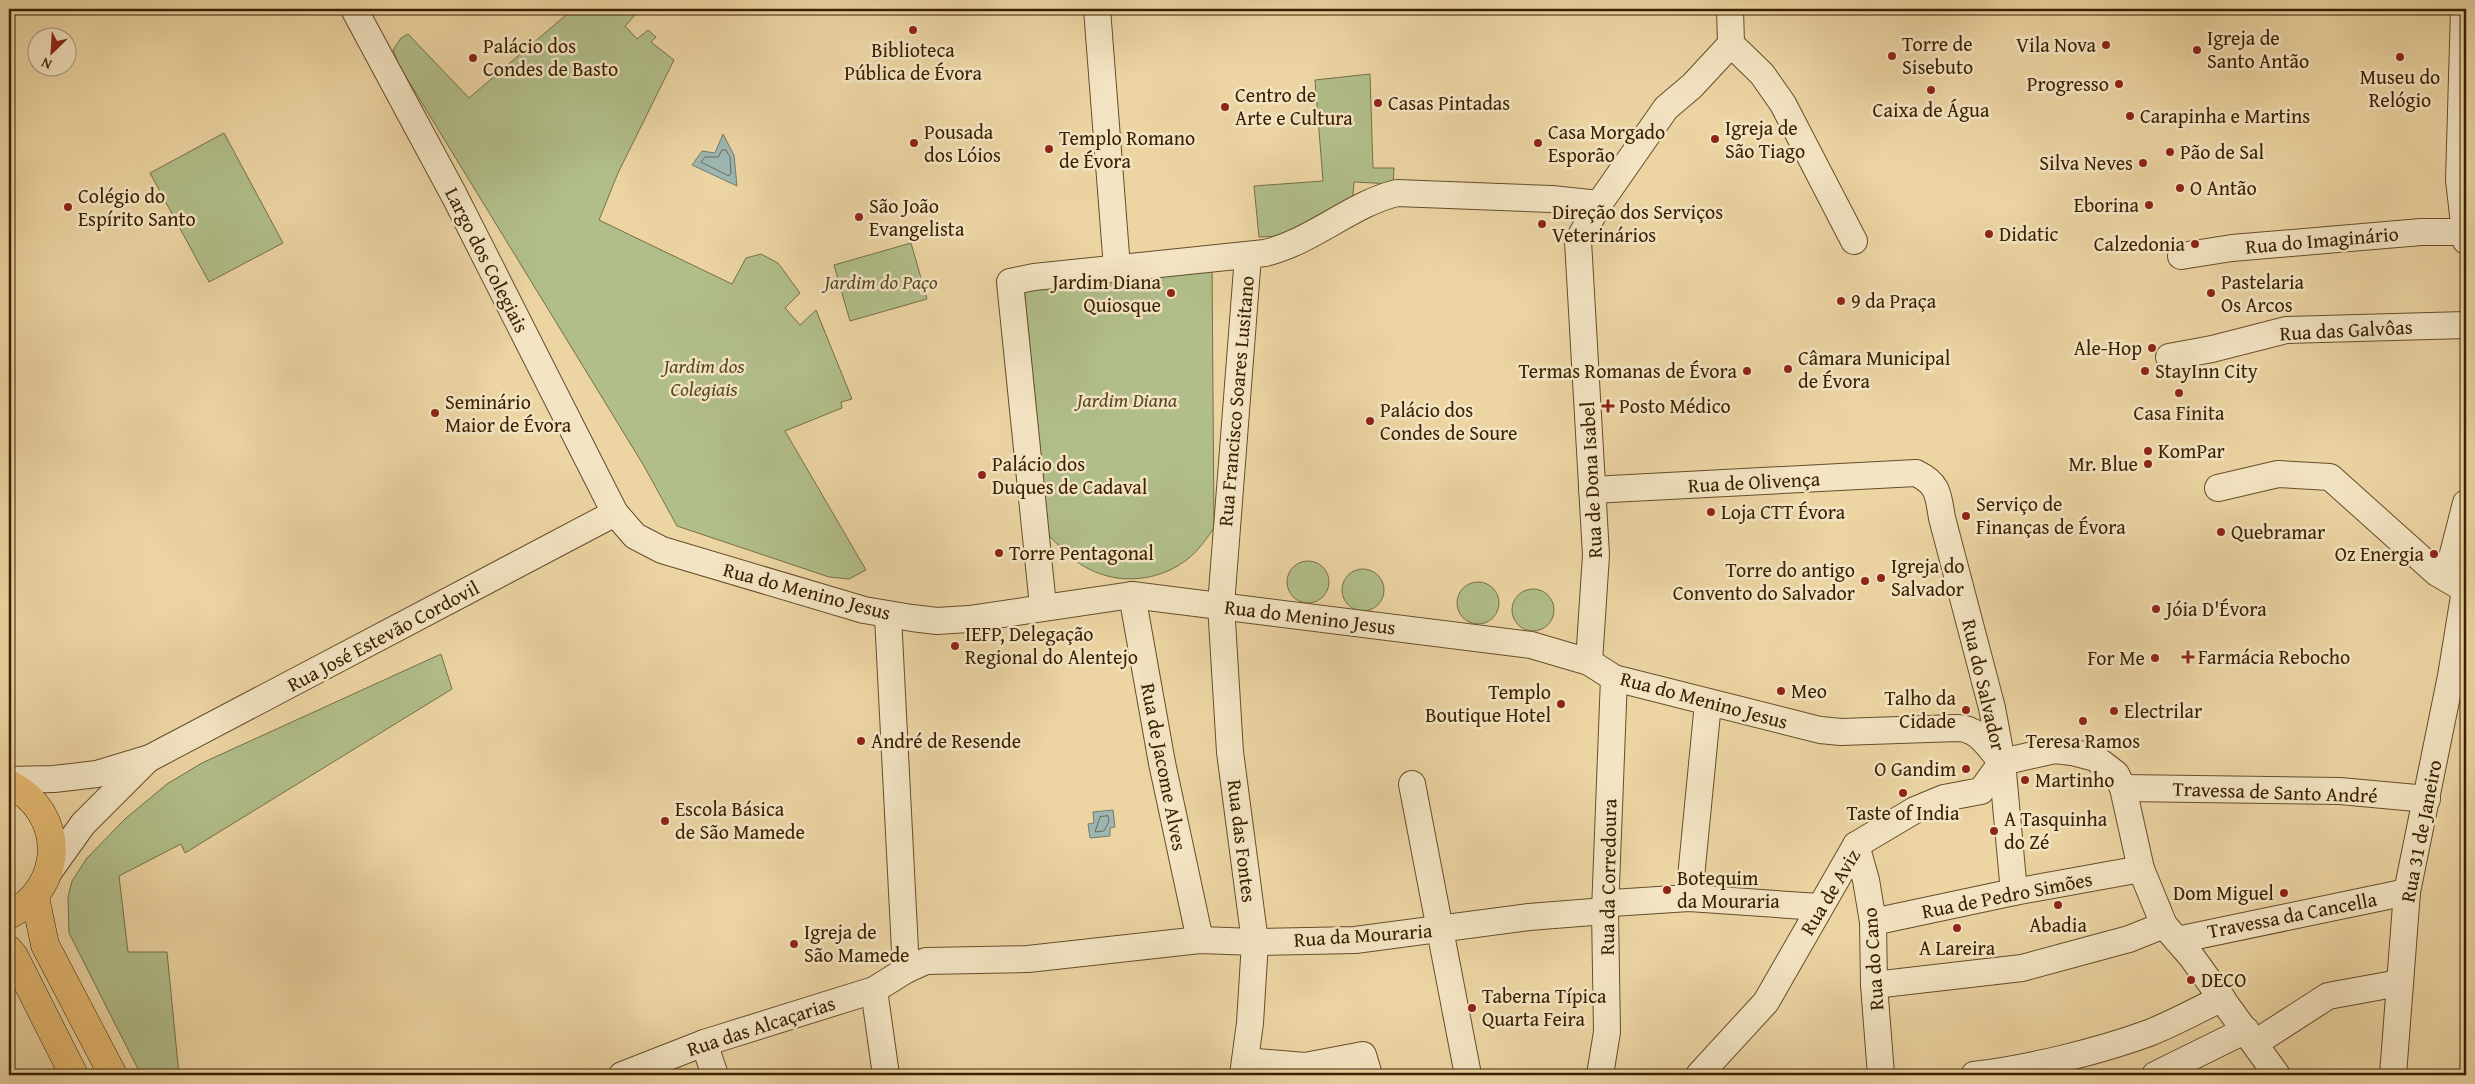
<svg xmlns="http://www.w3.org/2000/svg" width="2475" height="1084" font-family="'Gentium Book Plus',serif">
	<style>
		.green { fill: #b1be8a; stroke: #766f45 }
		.water { fill: #9db6b1; stroke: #757a6a }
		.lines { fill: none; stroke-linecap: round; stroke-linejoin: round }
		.shore { stroke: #6c6b58; stroke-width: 1 }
		.minor-casing { stroke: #664d29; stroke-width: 28 }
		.primary-casing { stroke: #3a2000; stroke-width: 29 }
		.minor { stroke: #f3e4c3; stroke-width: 26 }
		.primary { stroke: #e6ba72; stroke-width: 28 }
		.poi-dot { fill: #8f2418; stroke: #f3e4c3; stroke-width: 2 }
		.labels { text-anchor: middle; stroke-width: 5; stroke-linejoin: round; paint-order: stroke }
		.poi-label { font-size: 20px; fill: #3a2000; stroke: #f3e4c3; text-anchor: start }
		.street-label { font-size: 20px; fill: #3a2000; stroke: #f3e4c3 }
		.park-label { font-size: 20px; font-style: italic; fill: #584822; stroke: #f3e4c3 }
	</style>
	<rect width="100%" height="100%" fill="#ecd5a3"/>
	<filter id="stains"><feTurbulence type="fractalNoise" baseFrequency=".004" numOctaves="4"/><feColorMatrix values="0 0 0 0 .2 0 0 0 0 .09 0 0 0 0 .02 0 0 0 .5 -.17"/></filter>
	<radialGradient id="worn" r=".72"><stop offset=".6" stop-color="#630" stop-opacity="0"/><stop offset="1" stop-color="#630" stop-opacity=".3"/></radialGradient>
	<!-- green -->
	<g class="green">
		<path d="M573 9H636L637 13 625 26 637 39 648 30 656 37 651 42 674 60 618 173 599 220 732 284 746 258 761 254 778 263 800 293 785 308 800 325 816 310 852 399 841 402 842 408 785 431 866 570 849 579 829 577 677 526 644 466 400 67 393 50 401 38 408 34 469 98Z"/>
		<path d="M1370 74 1373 168H1394L1393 184 1354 182 1352 205 1285 236 1259 237 1254 186 1323 181 1315 80Z"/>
		<path d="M224 133 283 243 209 282 150 173Z"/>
		<path d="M911 243 927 299 850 321 834 265Z"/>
		<path d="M1212 262 1214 528C1207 538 1199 550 1189 558 1161 581 1120 586 1087 568 1073 561 1061 547 1049 536L1024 288Z"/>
		<circle cx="1308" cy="582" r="21"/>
		<circle cx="1363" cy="590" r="21"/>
		<circle cx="1478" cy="603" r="21"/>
		<circle cx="1533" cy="610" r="21"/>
		<path d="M441 654 452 689 185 853 181 844 119 876 128 952H167L179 1075H141L69 933 68 897 72 881 87 858 125 819 167 784 202 763Z"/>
	</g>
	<!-- water -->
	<g class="water">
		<path d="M723 134 734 155 737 186 692 165 702 151 715 153Z"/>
		<path d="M1113 810 1115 827 1110 828V836L1090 838 1088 824 1094 823 1093 812Z"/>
	</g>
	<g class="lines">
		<!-- shore -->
		<g class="shore">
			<path d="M722 150H726L730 157 731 173 729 176 701 162 705 157H718Z"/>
			<path d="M1108 816 1109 821 1104 831 1095 832 1100 817Z"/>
		</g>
		<!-- minor casing -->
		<g class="minor-casing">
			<g id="minor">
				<path d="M354 9 454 195 615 513 635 536 662 550 864 610 912 618 937 621 969 619 1132 595 1531 645 1589 662 1614 678 1820 730 1841 732 1957 728C1979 728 1988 747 2002 762"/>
				<path d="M1097 9 1117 268"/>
				<path d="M2464 9 2459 180 2466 241"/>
				<path d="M1731 44 1762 74 1783 104 1854 241"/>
				<path d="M2181 256 2232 248 2421 232H2464"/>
				<path d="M2169 357 2212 349 2286 330 2466 325"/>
				<path d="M2218 488 2278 474 2330 477 2437 573 2466 590"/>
				<path d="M1592 490 1916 473C1939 484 1938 495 1942 518L1992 708 2002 762 2014 892"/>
				<path d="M2447 577 2466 503"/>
				<path d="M1132 595 1162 763 1200 940"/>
				<path d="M1043 606 1010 282 1034 277 1265 253C1314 241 1351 204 1397 193L1552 199 1599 204"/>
				<path d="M888 616 906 970"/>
				<path d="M1589 662 1596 555 1578 241 1599 204 1666 108 1692 86 1731 44 1730 9"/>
				<path d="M2002 762 2055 750 2072 752 2095 758 2116 774 2123 788 2141 869 2164 925 2191 956 2277 1075"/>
				<path d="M9 780 54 779 97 774 150 758 615 513"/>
				<path d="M1412 784 1468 1075"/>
				<path d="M2123 788 2340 791 2427 799"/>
				<path d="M1856 845 1866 880 1873 922 1874 985 1881 1075"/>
				<path d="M48 873 83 824 147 760"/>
				<path d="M1689 898 1708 703"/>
				<path d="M1873 922 2014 892 2141 869"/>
				<path d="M2177 940 2407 892"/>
				<path d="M1874 985 2022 968 2129 939 2164 925"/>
				<path d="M874 990 886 1075"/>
				<path d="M704 1043 715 1075"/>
				<path d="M2255 1043 2328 996 2399 983"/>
				<path d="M1245 1061 1305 1066 1363 1055 1369 1075"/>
				<path d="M622 1075 704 1043 874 990 906 970 926 961 1028 959 1200 940 1255 942 1355 940 1529 917 1605 911 1612 903 1689 898 1819 907"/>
				<path d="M1243 1075 1250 1023 1255 942 1230 752 1221 605 1248 256"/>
				<path d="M1600 1075 1607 1032 1605 911 1614 678"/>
				<path d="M1699 1075 1766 1002 1856 845 1915 810 1944 798 1981 791 2002 762"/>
				<path d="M1974 1075C2030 1068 2097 1052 2149 1033 2174 1023 2198 1010 2222 998"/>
				<path d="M2155 1075 2246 1030"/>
				<path d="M2393 1075 2407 892 2451 676 2465 590"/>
			</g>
		</g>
		<!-- primary casing -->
		<g class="primary-casing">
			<g id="primary">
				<path d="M9 784C66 812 66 887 9 915"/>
				<path d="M35 897 45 945 113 1075"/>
				<path d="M9 950 14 956 74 1075"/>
			</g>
		</g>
		<!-- minor -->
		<use href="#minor" class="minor"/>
		<!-- primary -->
		<use href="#primary" class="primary"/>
	</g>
	<!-- markers -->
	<g class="poi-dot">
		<circle cx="913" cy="30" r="5"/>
		<circle cx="2106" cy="45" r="5"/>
		<circle cx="2197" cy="50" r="5"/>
		<circle cx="1892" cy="56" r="5"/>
		<circle cx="2400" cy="57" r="5"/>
		<circle cx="473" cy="58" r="5"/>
		<circle cx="2119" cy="84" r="5"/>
		<circle cx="1931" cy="90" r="5"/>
		<circle cx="1378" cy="103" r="5"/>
		<circle cx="1225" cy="107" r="5"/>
		<circle cx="2130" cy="116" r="5"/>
		<circle cx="1715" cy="139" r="5"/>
		<circle cx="914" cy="143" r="5"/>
		<circle cx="1538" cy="143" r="5"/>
		<circle cx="1049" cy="149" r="5"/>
		<circle cx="2170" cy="152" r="5"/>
		<circle cx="2143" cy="163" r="5"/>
		<circle cx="2180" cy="188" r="5"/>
		<circle cx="2149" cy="205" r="5"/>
		<circle cx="68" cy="207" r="5"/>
		<circle cx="859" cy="217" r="5"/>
		<circle cx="1542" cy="224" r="5"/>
		<circle cx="1989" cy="234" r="5"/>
		<circle cx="2195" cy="244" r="5"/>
		<circle cx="1171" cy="293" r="5"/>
		<circle cx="2211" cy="293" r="5"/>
		<circle cx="1841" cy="301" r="5"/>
		<circle cx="2152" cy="348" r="5"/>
		<circle cx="1788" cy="369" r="5"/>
		<circle cx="1747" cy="371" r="5"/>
		<circle cx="2145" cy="371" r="5"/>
		<circle cx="2179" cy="393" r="5"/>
		<path d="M1605.5 398.5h5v5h5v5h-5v5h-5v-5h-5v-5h5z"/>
		<circle cx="435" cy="413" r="5"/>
		<circle cx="1370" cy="421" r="5"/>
		<circle cx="2148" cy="451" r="5"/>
		<circle cx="2148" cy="464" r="5"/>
		<circle cx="982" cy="475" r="5"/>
		<circle cx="1711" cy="512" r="5"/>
		<circle cx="1966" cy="516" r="5"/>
		<circle cx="2221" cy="532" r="5"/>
		<circle cx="999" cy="553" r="5"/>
		<circle cx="2434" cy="554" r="5"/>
		<circle cx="1881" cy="578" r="5"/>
		<circle cx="1865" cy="581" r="5"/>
		<circle cx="2156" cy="609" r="5"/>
		<circle cx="955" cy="646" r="5"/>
		<path d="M2185.5 649.5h5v5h5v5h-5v5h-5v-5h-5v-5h5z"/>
		<circle cx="2155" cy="658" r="5"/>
		<circle cx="1781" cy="691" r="5"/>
		<circle cx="1561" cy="704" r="5"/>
		<circle cx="1966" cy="710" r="5"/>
		<circle cx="2114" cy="711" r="5"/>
		<circle cx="2083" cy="721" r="5"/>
		<circle cx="861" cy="741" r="5"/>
		<circle cx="1966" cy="769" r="5"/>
		<circle cx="2025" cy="780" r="5"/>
		<circle cx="1903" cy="793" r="5"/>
		<circle cx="665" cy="821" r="5"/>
		<circle cx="1994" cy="831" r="5"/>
		<circle cx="1667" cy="890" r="5"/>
		<circle cx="2284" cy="893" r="5"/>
		<circle cx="2058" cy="905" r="5"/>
		<circle cx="1957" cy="928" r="5"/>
		<circle cx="794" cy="944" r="5"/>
		<circle cx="2191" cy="980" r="5"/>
		<circle cx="1472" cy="1008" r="5"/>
	</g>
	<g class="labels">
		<!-- poi labels -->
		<g class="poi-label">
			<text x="2207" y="45">Igreja de<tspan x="2207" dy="23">Santo Antão</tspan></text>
			<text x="1902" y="51">Torre de<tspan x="1902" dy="23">Sisebuto</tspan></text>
			<text x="2096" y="52" text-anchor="end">Vila Nova</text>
			<text x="483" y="53">Palácio dos<tspan x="483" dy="23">Condes de Basto</tspan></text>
			<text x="913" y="57" text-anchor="middle">Biblioteca<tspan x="913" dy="23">Pública de Évora</tspan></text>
			<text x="2400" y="84" text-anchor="middle">Museu do<tspan x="2400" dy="23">Relógio</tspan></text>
			<text x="2109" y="91" text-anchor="end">Progresso</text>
			<text x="1235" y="102">Centro de<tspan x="1235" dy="23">Arte e Cultura</tspan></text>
			<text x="1388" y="110">Casas Pintadas</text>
			<text x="1931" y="117" text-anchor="middle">Caixa de Água</text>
			<text x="2140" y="123">Carapinha e Martins</text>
			<text x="1725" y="135">Igreja de<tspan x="1725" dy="23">São Tiago</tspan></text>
			<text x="924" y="139">Pousada<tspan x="924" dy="23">dos Lóios</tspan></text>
			<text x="1548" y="139">Casa Morgado<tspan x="1548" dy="23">Esporão</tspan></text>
			<text x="1059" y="145">Templo Romano<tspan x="1059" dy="23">de Évora</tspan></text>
			<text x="2180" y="159">Pão de Sal</text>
			<text x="2133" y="170" text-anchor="end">Silva Neves</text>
			<text x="2190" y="195">O Antão</text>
			<text x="78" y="203">Colégio do<tspan x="78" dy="23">Espírito Santo</tspan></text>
			<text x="2139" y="212" text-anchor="end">Eborina</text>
			<text x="869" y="213">São João<tspan x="869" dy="23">Evangelista</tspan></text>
			<text x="1552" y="219">Direção dos Serviços<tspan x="1552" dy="23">Veterinários</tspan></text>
			<text x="1999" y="241">Didatic</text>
			<text x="2185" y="251" text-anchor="end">Calzedonia</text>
			<text x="1161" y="289" text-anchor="end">Jardim Diana<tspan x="1161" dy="23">Quiosque</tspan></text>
			<text x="2221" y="289">Pastelaria<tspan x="2221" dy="23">Os Arcos</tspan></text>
			<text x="1851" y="308">9 da Praça</text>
			<text x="2142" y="355" text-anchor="end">Ale-Hop</text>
			<text x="1798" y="365">Câmara Municipal<tspan x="1798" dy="23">de Évora</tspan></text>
			<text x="1737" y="378" text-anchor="end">Termas Romanas de Évora</text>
			<text x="2155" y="378">StayInn City</text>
			<text x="445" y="409">Seminário<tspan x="445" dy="23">Maior de Évora</tspan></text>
			<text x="1619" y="413">Posto Médico</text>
			<text x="1380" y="417">Palácio dos<tspan x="1380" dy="23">Condes de Soure</tspan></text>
			<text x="2179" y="420" text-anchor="middle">Casa Finita</text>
			<text x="2158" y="458">KomPar</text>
			<text x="992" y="471">Palácio dos<tspan x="992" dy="23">Duques de Cadaval</tspan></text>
			<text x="2138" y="471" text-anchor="end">Mr. Blue</text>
			<text x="1976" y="511">Serviço de<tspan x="1976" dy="23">Finanças de Évora</tspan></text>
			<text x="1721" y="519">Loja CTT Évora</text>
			<text x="2231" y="539">Quebramar</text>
			<text x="1009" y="560">Torre Pentagonal</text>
			<text x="2424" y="561" text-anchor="end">Oz Energia</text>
			<text x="1891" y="573">Igreja do<tspan x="1891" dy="23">Salvador</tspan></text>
			<text x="1855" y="577" text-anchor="end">Torre do antigo<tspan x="1855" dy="23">Convento do Salvador</tspan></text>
			<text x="2166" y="616">Jóia D'Évora</text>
			<text x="965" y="641">IEFP, Delegação<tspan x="965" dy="23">Regional do Alentejo</tspan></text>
			<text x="2198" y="664">Farmácia Rebocho</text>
			<text x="2145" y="665" text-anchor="end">For Me</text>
			<text x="1791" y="698">Meo</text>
			<text x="1551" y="699" text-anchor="end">Templo<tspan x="1551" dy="23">Boutique Hotel</tspan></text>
			<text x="1956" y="705" text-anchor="end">Talho da<tspan x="1956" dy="23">Cidade</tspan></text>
			<text x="2124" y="718">Electrilar</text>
			<text x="871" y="748">André de Resende</text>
			<text x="2083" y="748" text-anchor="middle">Teresa Ramos</text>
			<text x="1956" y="776" text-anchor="end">O Gandim</text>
			<text x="2035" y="787">Martinho</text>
			<text x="675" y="816">Escola Básica<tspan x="675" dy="23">de São Mamede</tspan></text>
			<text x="1903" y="820" text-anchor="middle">Taste of India</text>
			<text x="2004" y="826">A Tasquinha<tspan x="2004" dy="23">do Zé</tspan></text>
			<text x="1677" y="885">Botequim<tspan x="1677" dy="23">da Mouraria</tspan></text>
			<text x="2274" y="900" text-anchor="end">Dom Miguel</text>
			<text x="2058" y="932" text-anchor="middle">Abadia</text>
			<text x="804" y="939">Igreja de<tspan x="804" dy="23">São Mamede</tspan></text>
			<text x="1957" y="955" text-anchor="middle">A Lareira</text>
			<text x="2201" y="987">DECO</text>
			<text x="1482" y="1003">Taberna Típica<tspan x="1482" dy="23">Quarta Feira</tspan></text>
		</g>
		<!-- street labels -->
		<g class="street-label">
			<text transform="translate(2322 240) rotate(-5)" y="7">Rua do Imaginário</text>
			<text transform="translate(487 260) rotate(63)" y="7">Largo dos Colegiais</text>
			<text transform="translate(2346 330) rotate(-3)" y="7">Rua das Galvôas</text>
			<text transform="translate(1236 401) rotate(-85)" y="7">Rua Francisco Soares Lusitano</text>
			<text transform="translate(1591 480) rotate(-93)" y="7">Rua de Dona Isabel</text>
			<text transform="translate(1754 482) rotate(-3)" y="7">Rua de Olivença</text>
			<text transform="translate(807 591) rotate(15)" y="7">Rua do Menino Jesus</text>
			<text transform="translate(1310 617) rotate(7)" y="7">Rua do Menino Jesus</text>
			<text transform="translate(383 636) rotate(-28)" y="7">Rua José Estevão Cordovil</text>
			<text transform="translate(1984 685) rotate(77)" y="7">Rua do Salvador</text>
			<text transform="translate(1704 700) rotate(15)" y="7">Rua do Menino Jesus</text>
			<text transform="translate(1164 767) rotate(79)" y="7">Rua de Jacome Alves</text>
			<text transform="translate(2275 792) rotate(2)" y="7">Travessa de Santo André</text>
			<text transform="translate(2421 831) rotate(-79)" y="7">Rua 31 de Janeiro</text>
			<text transform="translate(1242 841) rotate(83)" y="7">Rua das Fontes</text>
			<text transform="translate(1608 877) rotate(-89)" y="7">Rua da Corredoura</text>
			<text transform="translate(1830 892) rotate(-59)" y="7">Rua de Aviz</text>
			<text transform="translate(2007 895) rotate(-11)" y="7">Rua de Pedro Simões</text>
			<text transform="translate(2292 915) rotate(-11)" y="7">Travessa da Cancella</text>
			<text transform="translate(1363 935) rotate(-4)" y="7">Rua da Mouraria</text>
			<text transform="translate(1873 959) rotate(-94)" y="7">Rua do Cano</text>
			<text transform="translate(761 1026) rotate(-18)" y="7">Rua das Alcaçarias</text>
		</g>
		<!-- park labels -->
		<g class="park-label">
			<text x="881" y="289">Jardim do Paço</text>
			<text x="704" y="373">Jardim dos<tspan x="704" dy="23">Colegiais</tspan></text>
			<text x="1127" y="407">Jardim Diana</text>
		</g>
	</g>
	<!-- margin -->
	<rect width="2475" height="1084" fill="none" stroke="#ecd5a3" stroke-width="30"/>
	<rect x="10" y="10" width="2455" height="1064" fill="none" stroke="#3a2000" stroke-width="2.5"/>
	<rect x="15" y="15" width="2445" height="1054" fill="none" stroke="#3a2000"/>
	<!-- north arrow -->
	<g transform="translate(52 52) rotate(205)"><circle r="24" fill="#f3e4c3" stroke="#a99675"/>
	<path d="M0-4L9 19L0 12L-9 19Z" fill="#8f2418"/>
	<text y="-8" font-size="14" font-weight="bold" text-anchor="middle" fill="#3a2000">N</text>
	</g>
	<rect width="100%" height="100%" filter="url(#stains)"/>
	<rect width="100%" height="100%" fill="url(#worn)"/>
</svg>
